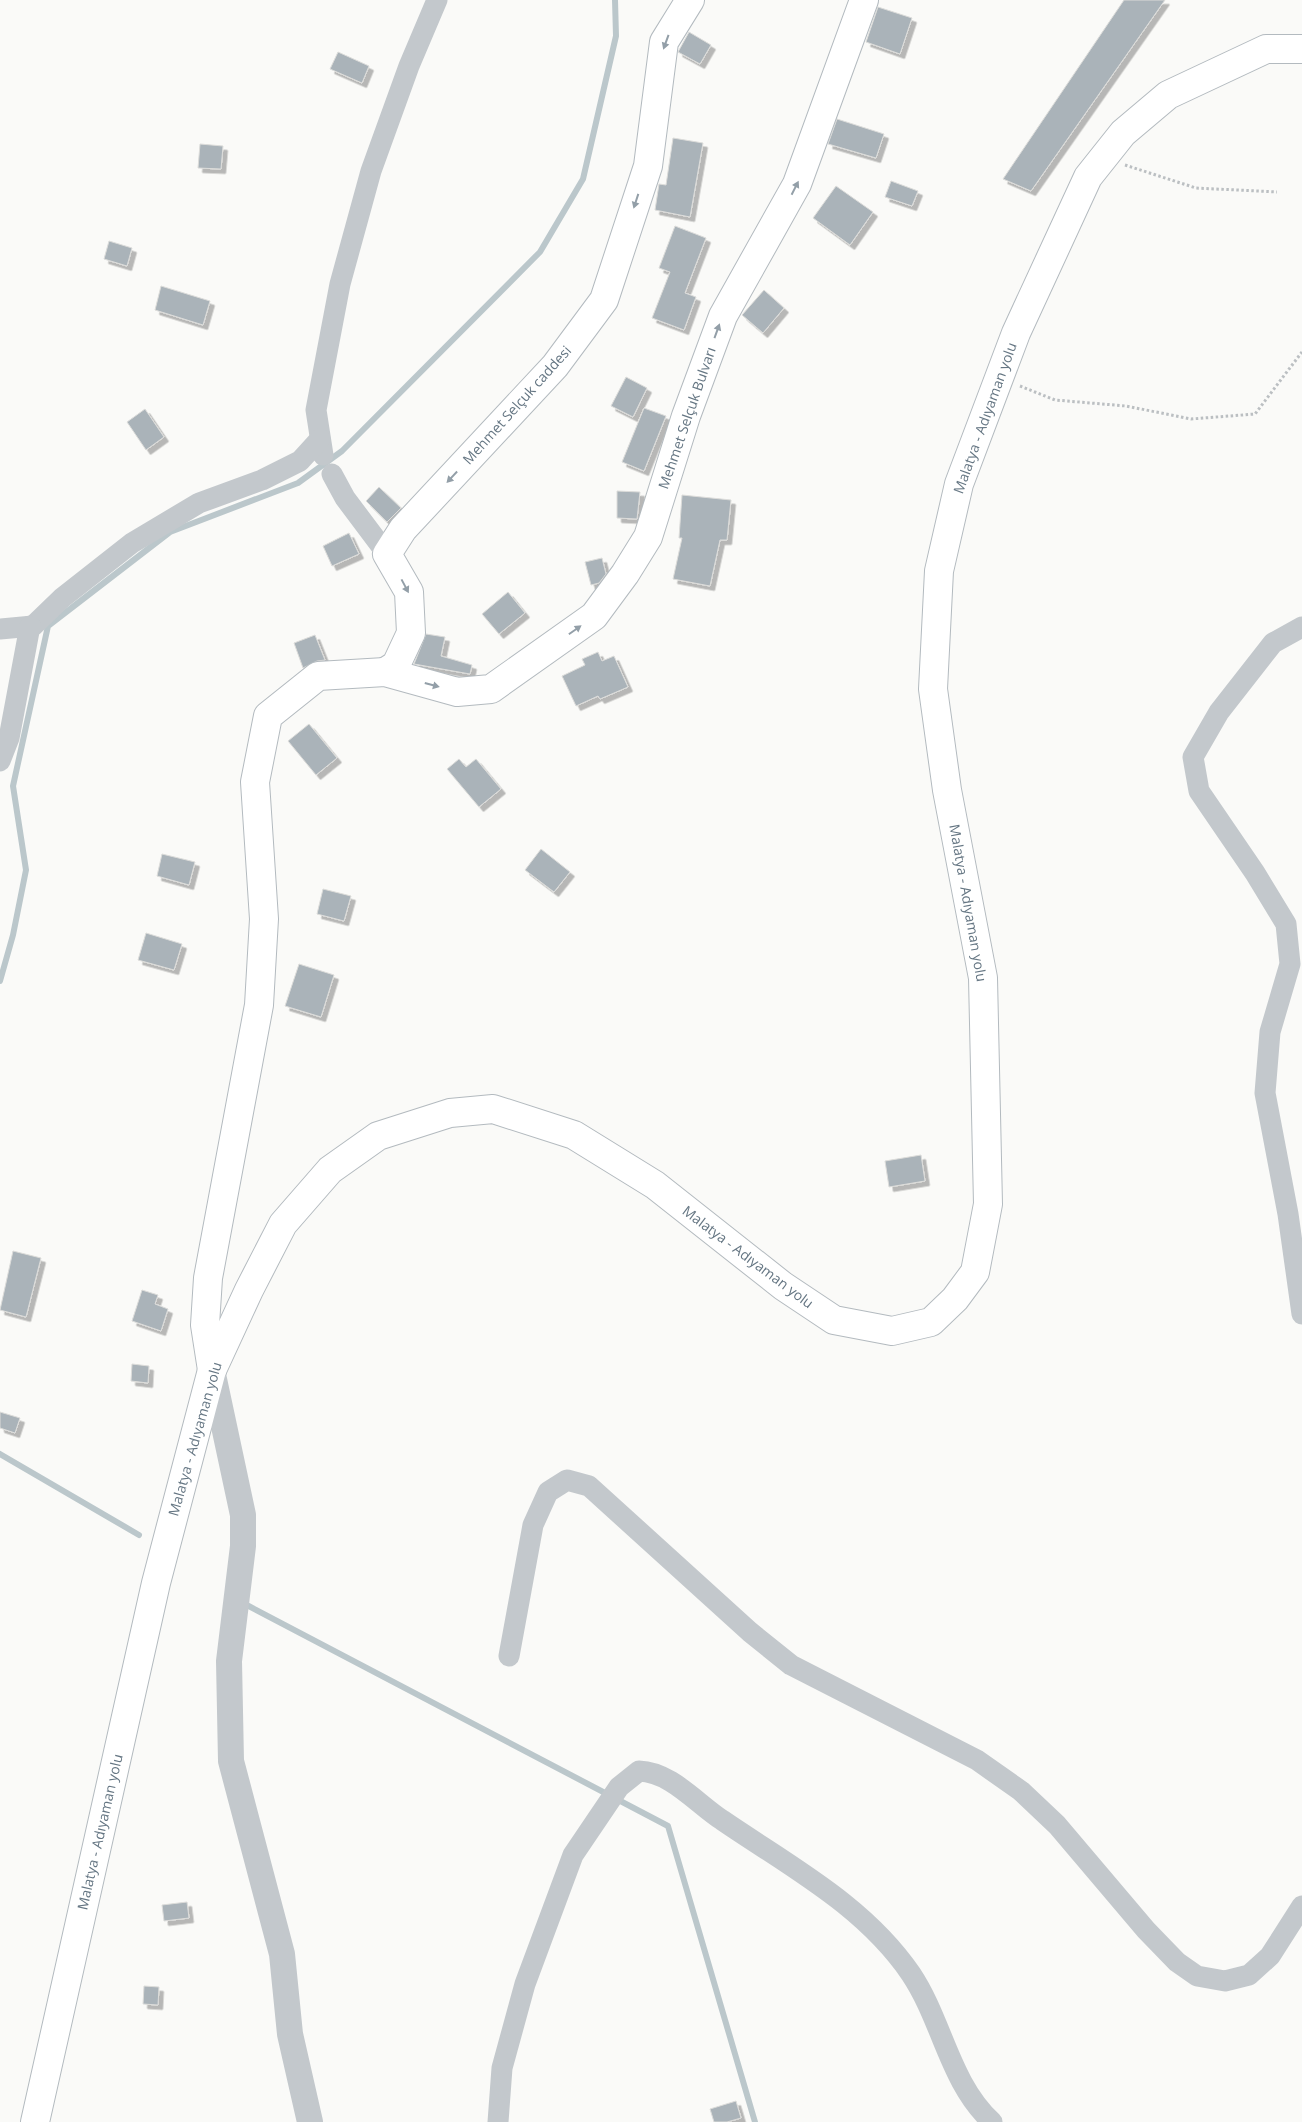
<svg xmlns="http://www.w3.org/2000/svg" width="1302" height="2122" font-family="'Open Sans',sans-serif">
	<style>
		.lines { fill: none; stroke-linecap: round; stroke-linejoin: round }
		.stream { stroke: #bbc7cb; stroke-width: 6 }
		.building { fill: #aab3b9; stroke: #dcdcda; filter: url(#shadow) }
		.secondary-casing { stroke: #b3babf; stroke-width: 30 }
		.path { stroke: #bbbfc2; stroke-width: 3; stroke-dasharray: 2.5 2.5; stroke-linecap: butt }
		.minor { stroke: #c3c8cc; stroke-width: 21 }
		.tertiary { stroke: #c3c8cc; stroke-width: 26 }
		.secondary { stroke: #fff; stroke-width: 28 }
		.oneway { fill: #939fa8 }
		.labels { text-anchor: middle; stroke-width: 5; stroke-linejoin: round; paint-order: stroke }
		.street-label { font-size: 14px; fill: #657683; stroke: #fff }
	</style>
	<defs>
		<filter id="shadow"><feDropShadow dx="4.5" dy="4.5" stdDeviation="0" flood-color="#0004"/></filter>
	</defs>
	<rect width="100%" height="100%" fill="#fafaf8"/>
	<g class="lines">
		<!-- stream -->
		<g class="stream">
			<path d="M0 981 13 935 26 870 13 786 48 626 170 532 298 483 342 451 540 252 583 179 616 36 615 0"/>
			<path d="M0 1454 139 1535"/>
			<path d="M243 1603 668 1826 755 2122"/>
		</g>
	</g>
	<!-- building -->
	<g class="building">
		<path d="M1124 0H1165L1031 191 1003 179Z"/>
		<path d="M878 7 912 18 900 54 866 42Z"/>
		<path d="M689 32 711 45 700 64 678 52Z"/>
		<path d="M338 52 369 66 362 83 330 69Z"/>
		<path d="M837 119 884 134 876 158 828 144Z"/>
		<path d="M673 138 703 143 690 217 655 210 659 184 666 185Z"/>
		<path d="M200 144 223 146 221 169 198 168Z"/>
		<path d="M891 181 918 191 912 206 885 197Z"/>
		<path d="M836 186 873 212 850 245 813 218Z"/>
		<path d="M675 226 706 238 685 293 696 297 684 330 652 318 670 272 659 268Z"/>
		<path d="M109 241 132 248 127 266 104 259Z"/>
		<path d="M161 286 210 301 203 325 155 310Z"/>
		<path d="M764 290 784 308 763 333 742 315Z"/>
		<path d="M626 377 647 388 633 417 611 406Z"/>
		<path d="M644 408 666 416 644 471 622 462Z"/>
		<path d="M145 409 164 437 146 450 127 422Z"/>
		<path d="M379 487 401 508 387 522 366 501Z"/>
		<path d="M617 491 640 492 637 519 617 518Z"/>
		<path d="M682 495 731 500 727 540H720L710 586 673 579 682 538H679Z"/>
		<path d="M349 533 359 554 332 566 323 546Z"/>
		<path d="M602 558 606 574 599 583 591 585 585 562Z"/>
		<path d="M508 592 525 613 499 634 482 614Z"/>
		<path d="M426 634 445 637 441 656 472 665 470 674 414 664Z"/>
		<path d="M315 635 325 660 317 661 303 668 294 643Z"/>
		<path d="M598 652 602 661 614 656 628 687 600 699 598 696 576 706 562 676 585 665 582 659Z"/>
		<path d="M309 724 337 758 316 775 288 741Z"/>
		<path d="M459 759 466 767 476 759 501 789 479 807 447 769Z"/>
		<path d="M541 849 570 872 554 892 525 870Z"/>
		<path d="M162 854 195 862 189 885 157 876Z"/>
		<path d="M323 889 351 896 344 921 317 914Z"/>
		<path d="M146 933 182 944 174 970 138 960Z"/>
		<path d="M299 964 334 975 321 1017 285 1006Z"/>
		<path d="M921 1155 925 1181 889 1187 885 1161Z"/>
		<path d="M13 1251 41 1258 26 1317 0 1310Z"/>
		<path d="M142 1290 158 1295 155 1304 168 1309 161 1331 132 1321Z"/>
		<path d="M132 1364 149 1366 148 1383 131 1381Z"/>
		<path d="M0 1412 20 1418 15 1433 0 1428Z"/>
		<path d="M187 1902 189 1918 164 1921 162 1905Z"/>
		<path d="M144 1986 159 1987 158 2005 143 2004Z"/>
		<path d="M736 2101 741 2118 727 2122H714L710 2109Z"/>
	</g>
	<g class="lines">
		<!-- secondary casing -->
		<g class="secondary-casing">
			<g id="secondary">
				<path d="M385 672 396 665 411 633 409 592 387 554 403 529 555 366 604 300 648 166 664 42 690 0"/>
				<path d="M212 1370 205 1325 208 1278 259 1005 264 919 255 782 268 716 318 676 385 672 457 692 491 689 594 616 625 574 648 537 686 416 723 316 797 184 864 0"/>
				<path d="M35 2122 156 1583 212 1370 249 1290 283 1224 330 1170 378 1136 450 1113 493 1109 574 1135 655 1185 783 1286 834 1320 892 1331 931 1322 955 1299 975 1272 988 1204 983 978 947 790 933 689 939 571 959 484 1016 333 1088 177 1123 133 1168 95 1266 49H1302"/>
			</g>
		</g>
		<!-- path -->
		<g class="path">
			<path d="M1125 165 1196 188 1277 192"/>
			<path d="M1020 386 1055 400 1126 406 1191 419 1255 414 1302 352"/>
		</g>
		<!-- minor -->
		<g class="minor">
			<path d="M323 455 316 410 340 284 371 171 409 66 437 0"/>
			<path d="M332 474 345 498 387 554"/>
			<path d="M1302 627 1273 643 1219 712 1193 757 1199 791 1255 873 1286 924 1290 964 1270 1032 1265 1093 1288 1214 1302 1314"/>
			<path d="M0 629 33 626 62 598 132 543 199 503 262 480 300 461 320 439"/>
			<path d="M0 761 9 738 30 626"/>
			<path d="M509 1656 533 1525 548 1492 567 1480 589 1486 750 1632 791 1665 977 1760 1021 1791 1057 1825 1146 1930 1177 1962 1197 1976 1225 1981 1249 1975 1270 1956 1302 1906"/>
			<path d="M498 2122 502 2068 525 1984 573 1855 619 1787 639 1771C671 1772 696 1803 722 1820 789 1866 864 1905 911 1974 943 2022 949 2082 992 2122"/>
		</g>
		<!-- tertiary -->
		<path class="tertiary" d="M212 1370 243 1515V1546L229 1661 231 1761 282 1954 290 2034 310 2122"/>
		<!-- secondary -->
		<use href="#secondary" class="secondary"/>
	</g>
	<!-- one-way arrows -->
	<defs><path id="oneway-solid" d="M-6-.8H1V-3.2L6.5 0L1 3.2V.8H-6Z" transform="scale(1.25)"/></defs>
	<g class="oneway">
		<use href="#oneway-solid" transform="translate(666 42) rotate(110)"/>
		<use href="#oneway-solid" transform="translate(795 188) rotate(-63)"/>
		<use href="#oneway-solid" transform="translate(636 201) rotate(108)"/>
		<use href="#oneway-solid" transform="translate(717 331) rotate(-70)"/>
		<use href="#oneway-solid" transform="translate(452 477) rotate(133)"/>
		<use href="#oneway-solid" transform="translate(405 586) rotate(62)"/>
		<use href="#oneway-solid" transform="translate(575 630) rotate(-35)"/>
		<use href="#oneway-solid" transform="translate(432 685) rotate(15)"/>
	</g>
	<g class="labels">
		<!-- street labels -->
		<g class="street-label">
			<text transform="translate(517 405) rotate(-48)" y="5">Mehmet Selçuk caddesi</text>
			<text transform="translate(687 418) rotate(-71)" y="5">Mehmet Selçuk Bulvarı</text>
			<text transform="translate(985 418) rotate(-70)" y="5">Malatya - Adıyaman yolu</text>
			<text transform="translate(968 903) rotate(80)" y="5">Malatya - Adıyaman yolu</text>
			<text transform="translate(748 1257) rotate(37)" y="5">Malatya - Adıyaman yolu</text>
			<text transform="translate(195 1439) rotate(-74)" y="5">Malatya - Adıyaman yolu</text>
			<text transform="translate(100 1832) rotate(-77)" y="5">Malatya - Adıyaman yolu</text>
		</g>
	</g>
</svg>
